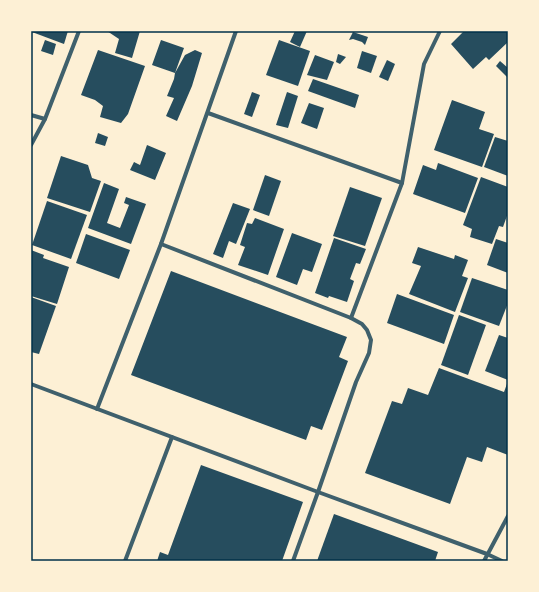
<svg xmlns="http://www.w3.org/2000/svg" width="539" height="592" font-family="Figtree,sans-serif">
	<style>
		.building { fill: #264d5e }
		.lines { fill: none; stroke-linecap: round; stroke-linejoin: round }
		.minor { stroke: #3f606c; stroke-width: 4 }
		.neatline { fill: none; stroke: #003049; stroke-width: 1.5 }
	</style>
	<rect width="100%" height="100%" fill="#fdf0d5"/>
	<!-- building -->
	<g class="building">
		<path d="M33 31H68L64 44 32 32Z"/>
		<path d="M107 31H140L132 58 115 53 119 39Z"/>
		<path d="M295 31H307L300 47 290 42Z"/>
		<path d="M464 31H508V42L489 60 486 57 473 69 451 44Z"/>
		<path d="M353 32 368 37 365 45 362 42 353 39 349 40Z"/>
		<path d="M45 40 56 44 53 55 41 51Z"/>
		<path d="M161 40 184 48 175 73 185 55 195 50 202 53 192 86 177 121 166 116 174 98 167 96 174 79 175 73 152 65Z"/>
		<path d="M279 40 310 51 298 86 266 75Z"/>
		<path d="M98 50 145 66 128 114 121 123 100 117 103 106 95 100 81 95Z"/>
		<path d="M362 51 377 56 371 73 357 68Z"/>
		<path d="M338 54 346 57 340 64 336 62Z"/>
		<path d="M315 55 334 62 327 80 307 75Z"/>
		<path d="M387 60 395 64 388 81 379 77Z"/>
		<path d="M500 61 508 68V78L496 66Z"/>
		<path d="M313 79 359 95 355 108 308 91Z"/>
		<path d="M252 92 260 95 252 117 244 114Z"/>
		<path d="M287 92 298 96 288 128 276 125Z"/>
		<path d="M452 100 485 112 479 129 494 134 482 167 434 150Z"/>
		<path d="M309 103 324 108 317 129 301 123Z"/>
		<path d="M98 133 108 137 105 146 95 143Z"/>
		<path d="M495 137 508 141V176L484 167Z"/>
		<path d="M147 145 166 153 155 180 130 170 134 162 140 165Z"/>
		<path d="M61 156 88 165 92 178 101 181 90 212 47 198Z"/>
		<path d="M438 163 478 178 465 213 413 194 423 165 436 170Z"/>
		<path d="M265 175 281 181 269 216 253 210Z"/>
		<path d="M481 177 508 187V213L503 227 499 226 492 244 470 237 472 229 463 225Z"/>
		<path d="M104 183 119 189 107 223 120 228 129 205 124 203 126 197 146 204 131 244 88 228Z"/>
		<path d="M350 187 382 198 365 246 333 236Z"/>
		<path d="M47 201 87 215 71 259 32 245Z"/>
		<path d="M233 203 250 209 236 244 229 241 223 258 213 254Z"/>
		<path d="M255 218 284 229 268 275 238 265 245 247 240 245 247 223 252 224Z"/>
		<path d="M292 233 322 244 312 272 303 269 297 285 276 277Z"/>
		<path d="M86 234 130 250 119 279 76 263Z"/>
		<path d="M334 238 366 249 360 264 356 263 350 279 354 281 347 302 329 296 328 298 315 293Z"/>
		<path d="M496 239 508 243V273L487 265Z"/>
		<path d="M418 247 454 259 455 255 468 260 462 276 468 278 455 312 409 294 421 266 412 263Z"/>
		<path d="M31 250 44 255 43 258 69 267 57 304 31 296Z"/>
		<path d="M171 271 347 337 339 357 348 361 322 430 311 426 306 440 131 375Z"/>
		<path d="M472 278 508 290V303L499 326 460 312Z"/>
		<path d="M397 294 454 315 444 344 387 323Z"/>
		<path d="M31 297 56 306 39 354 31 352Z"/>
		<path d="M459 315 486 325 468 375 441 365Z"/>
		<path d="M499 335 508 338V380L485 371Z"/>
		<path d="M439 368 504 392 508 381V455L487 447 482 462 467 457 450 504 365 473 392 401 402 404 408 388 428 395Z"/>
		<path d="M201 465 303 502 282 561H157L160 552 168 555Z"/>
		<path d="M334 514 438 552 435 561H317Z"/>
	</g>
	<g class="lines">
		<!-- minor -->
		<g class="minor">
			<path d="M208 113 402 183"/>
			<path d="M31 115 45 119"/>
			<path d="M31 145 45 119 79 31"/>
			<path d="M161 244 351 318 362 324 367 330 371 340 369 353 356 382 318 492 293 561"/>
			<path d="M351 318 402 183 424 64 440 31"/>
			<path d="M31 384 318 492 487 554 502 561"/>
			<path d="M97 409 161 244 236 31"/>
			<path d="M125 561 172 437"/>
			<path d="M484 561 508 516"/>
		</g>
	</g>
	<!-- border -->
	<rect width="539" height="592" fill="none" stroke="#fdf0d5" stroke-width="64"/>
	<rect x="32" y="32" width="475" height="528" class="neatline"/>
</svg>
